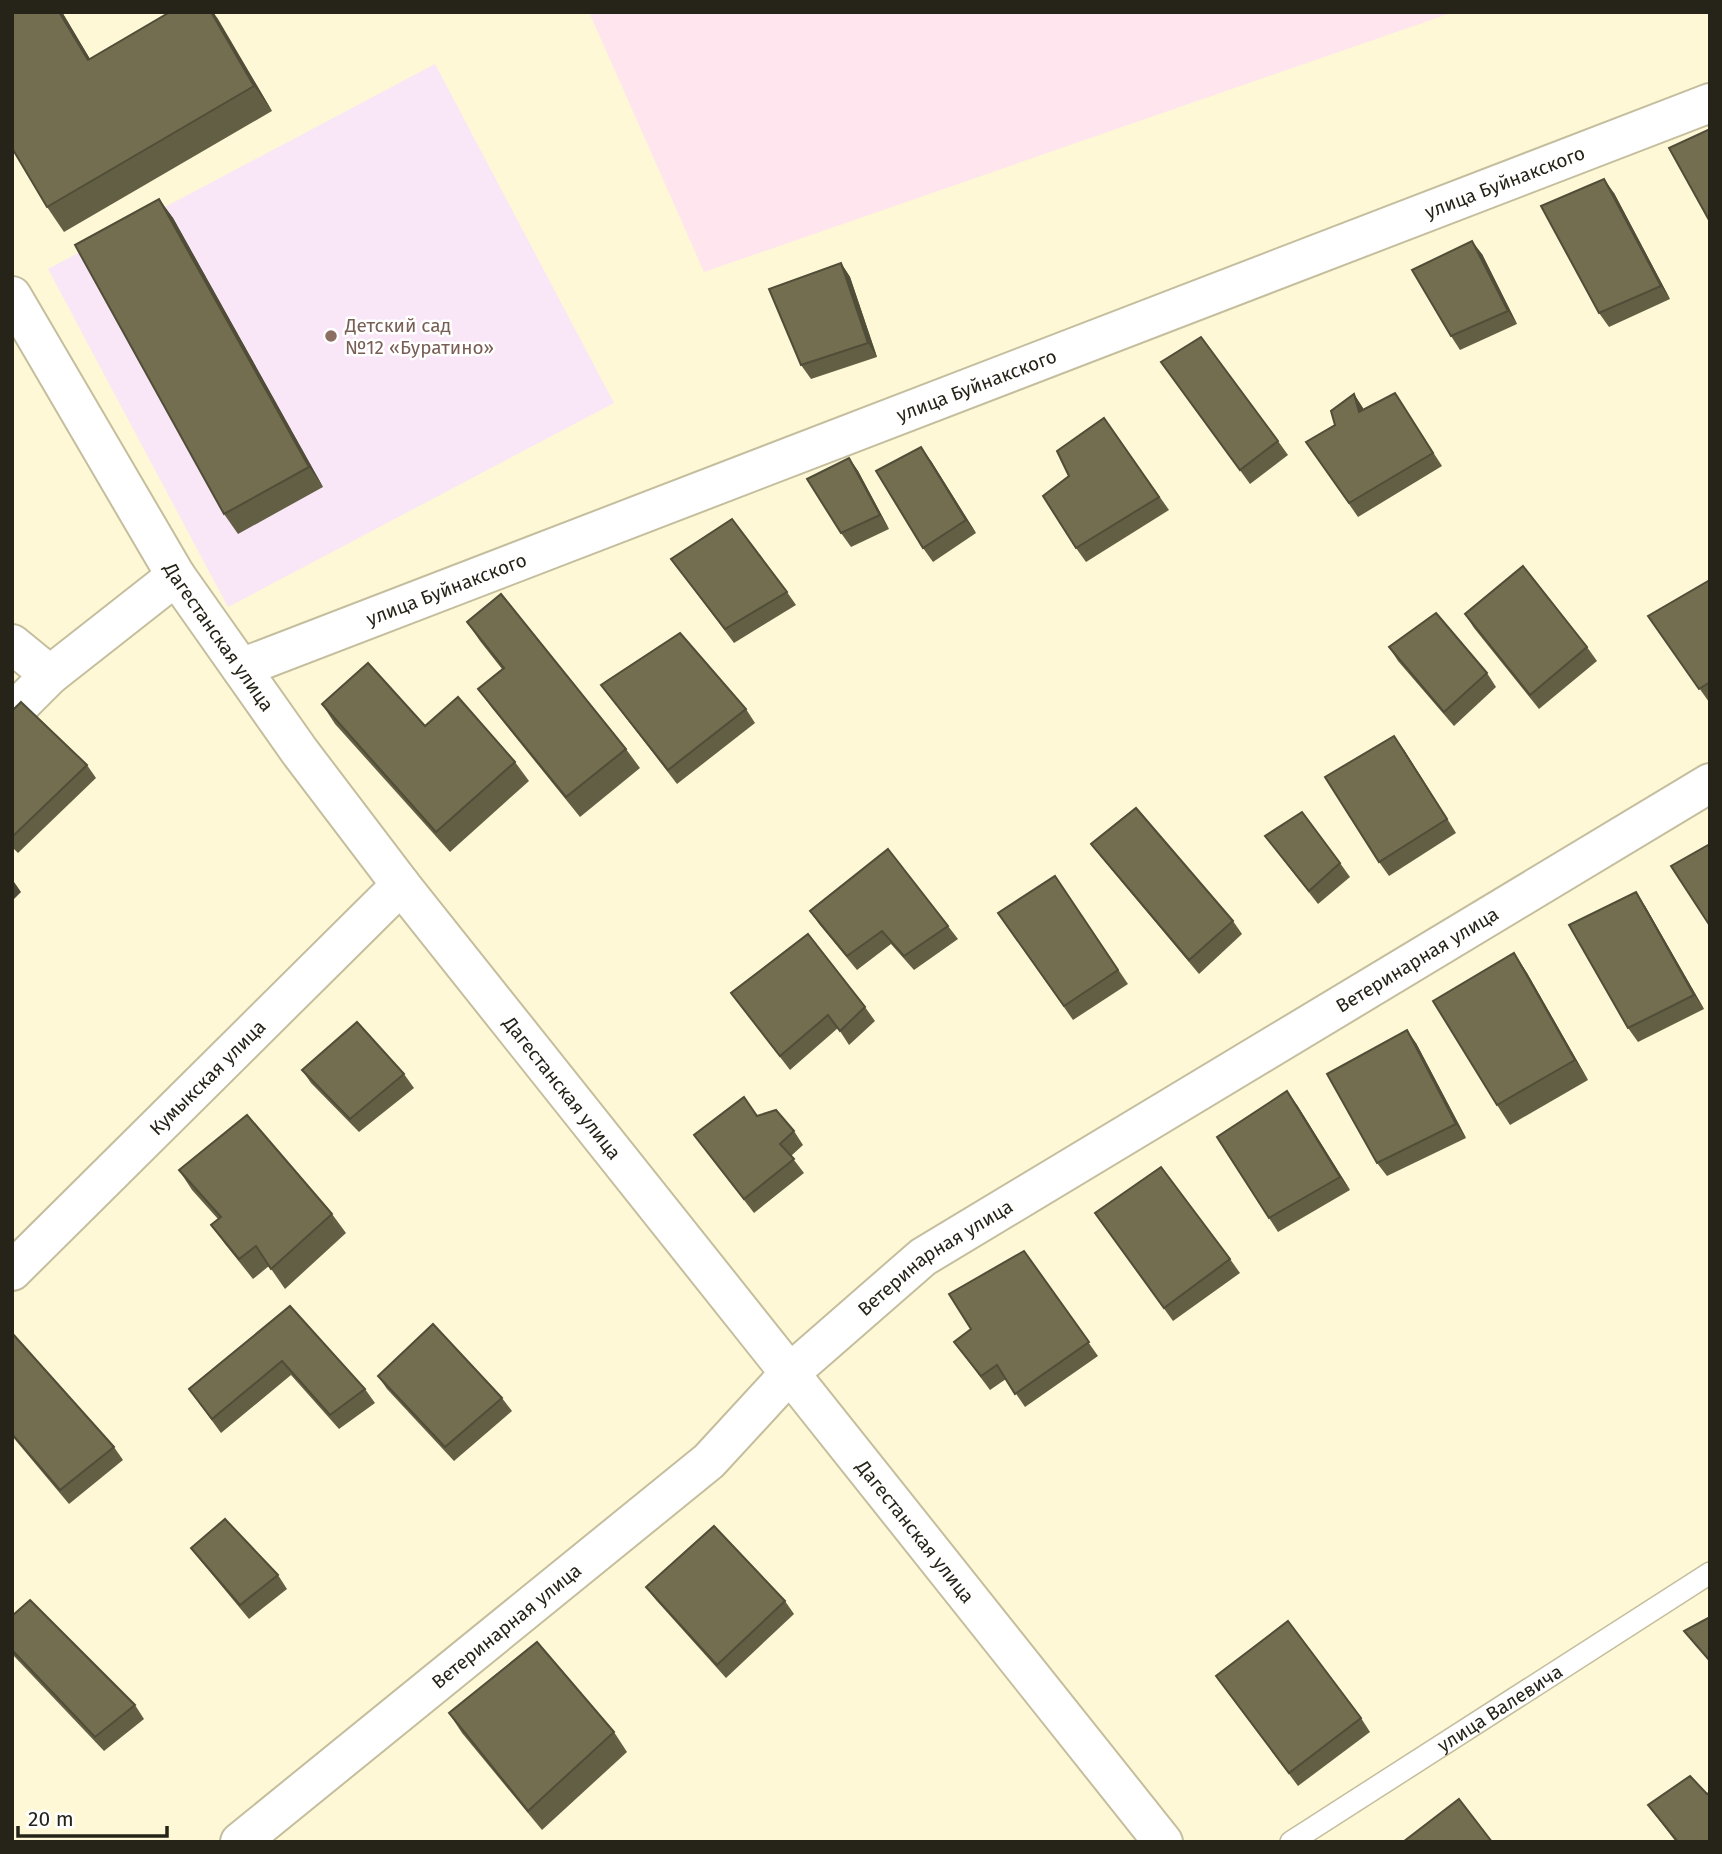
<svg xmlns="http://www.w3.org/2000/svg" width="1722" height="1854" font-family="'Fira Sans',sans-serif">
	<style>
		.industrial { fill: #ffe5ed }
		.education { fill: #f9e6f7 }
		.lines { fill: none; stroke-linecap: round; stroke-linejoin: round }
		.lane-casing { stroke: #c4be9e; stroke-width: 24 }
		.street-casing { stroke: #c4be9e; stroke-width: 42 }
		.lane { stroke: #fff; stroke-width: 21 }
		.street { stroke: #fff; stroke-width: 38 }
		.wall { fill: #635f45 }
		.shaded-wall { fill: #504d38 }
		.building { fill: #736e50; stroke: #504d38; stroke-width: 2 }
		.education-dot { fill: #8d6e63; stroke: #fff; stroke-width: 2.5 }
		.labels { text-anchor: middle; stroke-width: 5; stroke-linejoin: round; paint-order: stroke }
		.street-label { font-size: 19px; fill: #262418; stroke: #fff }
		.education-label { font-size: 19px; fill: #785e54; stroke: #fff; text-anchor: start }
	</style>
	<rect width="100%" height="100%" fill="#fef8d6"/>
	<!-- industrial -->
	<path class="industrial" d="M589 12H1454L704 272Z"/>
	<!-- education -->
	<path class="education" d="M435 64 614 403 228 607 48 269Z"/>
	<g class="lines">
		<!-- lane casing -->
		<g class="lane-casing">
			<g id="lane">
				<path id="s1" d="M1291 1842 1710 1573"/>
			</g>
		</g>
		<!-- street casing -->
		<g class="street-casing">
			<g id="street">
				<path id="s2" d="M12 296 176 576 300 752 401 885 1163 1842"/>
				<path d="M12 644 50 675"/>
				<path id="s3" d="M241 668 1710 103"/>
				<path d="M12 713 50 675 176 576"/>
				<path id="s4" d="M12 1271 401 885"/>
				<path id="s5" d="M240 1842 709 1461 790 1373 923 1257 1710 783"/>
			</g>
		</g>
		<!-- lane -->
		<use href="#lane" class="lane"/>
		<!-- street -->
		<use href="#street" class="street"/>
	</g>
	<!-- wall -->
	<g class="wall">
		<path d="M62 12 90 59 170 12H213L272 111 64 232 47 207Z"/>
		<path d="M1614 193 1670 299 1609 327 1599 313Z"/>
		<path d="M159 199 173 218 323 487 238 534 224 514Z"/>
		<path d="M1482 254 1517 324 1460 350 1451 336Z"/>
		<path d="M841 263 850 277 877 357 811 379 801 365Z"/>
		<path d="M1161 362 1278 441 1288 455 1250 484Z"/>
		<path d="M1354 394 1364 410 1404 407 1442 466 1358 517 1306 442 1335 425Z"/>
		<path d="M1104 418 1169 510 1086 562 1076 548 1069 476Z"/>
		<path d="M849 458 858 471 889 529 851 547 841 533Z"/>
		<path d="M931 461 976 533 933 562 923 548Z"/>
		<path d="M671 559 787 592 796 605 734 643Z"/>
		<path d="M1710 580V702H1709L1648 616Z"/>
		<path d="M1465 614 1587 647 1597 661 1539 709 1474 628Z"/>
		<path d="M467 622 626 749 640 768 580 817 492 708 478 689 502 669 480 641Z"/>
		<path d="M1389 647 1487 673 1496 687 1454 726 1398 661Z"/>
		<path d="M601 685 746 709 755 723 677 784Z"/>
		<path d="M322 704 425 726 515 762 529 781 450 852 335 724Z"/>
		<path d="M12 711 87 765 96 778 18 853 12 847Z"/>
		<path d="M1404 750 1456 833 1389 876 1379 862Z"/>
		<path d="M1265 836 1340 863 1350 877 1318 904Z"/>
		<path d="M1091 844 1233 921 1242 934 1199 974 1101 857Z"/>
		<path d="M1055 876 1128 984 1073 1020 998 913Z"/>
		<path d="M1645 906 1704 1009 1638 1042 1628 1028Z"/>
		<path d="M810 911 948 926 958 939 914 970 891 944 857 970 819 924Z"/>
		<path d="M1514 953 1527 973 1588 1080 1510 1125 1497 1105Z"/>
		<path d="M731 993 865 1007 875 1021 849 1045 838 1028 790 1070Z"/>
		<path d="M1416 1043 1466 1138 1387 1176 1377 1163Z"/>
		<path d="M302 1070 404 1074 414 1088 359 1132 311 1083Z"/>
		<path d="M1297 1105 1350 1190 1278 1232 1269 1218Z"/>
		<path d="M757 1116 794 1131 803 1145 791 1156 804 1173 754 1213 694 1135Z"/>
		<path d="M179 1170 332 1214 346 1233 285 1289 269 1266 253 1279 225 1244 211 1225 218 1219 192 1190Z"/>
		<path d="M1095 1213 1230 1259 1240 1273 1173 1321Z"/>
		<path d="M1024 1251 1098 1356 1025 1407 1006 1379 990 1390 954 1342 971 1329Z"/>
		<path d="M290 1306 365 1389 375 1403 339 1429 291 1375 221 1433 199 1403Z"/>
		<path d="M12 1333 114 1447 123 1460 69 1504 12 1436Z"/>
		<path d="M378 1376 502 1398 512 1411 454 1461 387 1389Z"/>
		<path d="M191 1548 278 1575 287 1589 249 1619 201 1561Z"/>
		<path d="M646 1587 785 1601 794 1614 726 1678 656 1600Z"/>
		<path d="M12 1616 135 1705 144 1719 104 1751 12 1654Z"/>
		<path d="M1216 1676 1361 1718 1370 1732 1298 1786Z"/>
		<path d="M449 1713 614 1732 627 1752 542 1830 462 1733Z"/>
		<path d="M1707 1794 1710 1842H1676L1648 1805Z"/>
	</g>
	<!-- shaded-wall -->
	<g class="shaded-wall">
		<path d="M59 12H62L106 86 88 60Z"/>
		<path d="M211 12H213L218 19 272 111 254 86Z"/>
		<path d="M1604 179 1614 193 1670 299 1661 286Z"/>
		<path d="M159 199 173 218 323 487 309 467Z"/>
		<path d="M1472 241 1482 254 1517 324 1508 311Z"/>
		<path d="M841 263 850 277 877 357 868 343Z"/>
		<path d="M1354 394 1363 408 1368 426 1359 412Z"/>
		<path d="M921 447 931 461 976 533 966 520Z"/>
		<path d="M849 458 858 471 889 529 880 515Z"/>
		<path d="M1394 736 1404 750 1456 833 1447 819Z"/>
		<path d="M12 879 21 892 12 901Z"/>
		<path d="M1636 892 1645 906 1704 1009 1694 995Z"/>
		<path d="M1514 953 1527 973 1588 1080 1575 1060Z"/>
		<path d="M1407 1030 1416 1043 1466 1138 1456 1124Z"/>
		<path d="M1287 1091 1297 1105 1350 1190 1340 1177Z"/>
	</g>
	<!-- building -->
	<g class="building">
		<path d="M12 12H59L88 60 170 12H211L254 86 47 207 12 148Z"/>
		<path d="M1710 129V220H1709L1669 148Z"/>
		<path d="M1604 179 1661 286 1599 313 1541 206Z"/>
		<path d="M159 199 309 467 224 514 75 245Z"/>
		<path d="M1472 241 1508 311 1451 336 1412 270Z"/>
		<path d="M841 263 868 343 801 365 769 289Z"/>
		<path d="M1201 337 1278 441 1240 470 1161 362Z"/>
		<path d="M1395 393 1433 453 1349 503 1306 442 1335 425 1331 411 1354 394 1359 412Z"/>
		<path d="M1104 418 1159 497 1076 548 1043 496 1069 476 1057 451Z"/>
		<path d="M921 447 966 520 923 548 876 471Z"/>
		<path d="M849 458 880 515 841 533 807 479Z"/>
		<path d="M732 519 787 592 725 629 671 559Z"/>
		<path d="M1523 566 1587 647 1530 695 1465 614Z"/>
		<path d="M1710 580V682L1699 689 1648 616Z"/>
		<path d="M501 594 626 749 566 797 478 689 504 668 467 622Z"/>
		<path d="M1436 613 1487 673 1444 712 1389 647Z"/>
		<path d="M680 633 746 709 668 770 601 685Z"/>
		<path d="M368 663 425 726 458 697 515 762 436 832 322 704Z"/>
		<path d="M21 702 87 765 12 837V711Z"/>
		<path d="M1394 736 1447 819 1379 862 1325 777Z"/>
		<path d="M1136 808 1233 921 1189 960 1091 844Z"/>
		<path d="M1302 812 1340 863 1309 891 1265 836Z"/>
		<path d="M1710 844V926L1671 866Z"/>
		<path d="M888 849 948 926 904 956 882 931 847 956 810 911Z"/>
		<path d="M1055 876 1118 970 1064 1006 998 913Z"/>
		<path d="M1636 892 1694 995 1628 1028 1569 925Z"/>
		<path d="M808 934 865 1007 840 1031 828 1015 780 1056 731 993Z"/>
		<path d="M1514 953 1575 1060 1497 1105 1433 1001Z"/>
		<path d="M357 1022 404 1074 350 1119 302 1070Z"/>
		<path d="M1407 1030 1456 1124 1377 1163 1327 1074Z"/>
		<path d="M1287 1091 1340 1177 1269 1218 1217 1137Z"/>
		<path d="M744 1097 757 1116 776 1110 794 1131 780 1144 794 1159 744 1199 694 1135Z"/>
		<path d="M247 1115 332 1214 271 1269 256 1246 239 1259 211 1225 221 1217 179 1170Z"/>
		<path d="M1161 1167 1230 1259 1164 1308 1095 1213Z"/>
		<path d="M1024 1251 1089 1342 1015 1394 997 1365 981 1376 954 1342 971 1329 949 1294Z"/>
		<path d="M290 1306 365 1389 330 1415 282 1361 212 1419 189 1389Z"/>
		<path d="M433 1324 502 1398 445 1447 378 1376Z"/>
		<path d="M12 1333 114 1447 60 1490 12 1434Z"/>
		<path d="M225 1519 278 1575 240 1605 191 1548Z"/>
		<path d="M714 1526 785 1601 717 1665 646 1587Z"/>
		<path d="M30 1600 135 1705 95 1737 12 1650V1616Z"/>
		<path d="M1710 1617V1661L1684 1631Z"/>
		<path d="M1288 1621 1361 1718 1289 1773 1216 1676Z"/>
		<path d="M537 1642 614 1732 528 1811 449 1713Z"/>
		<path d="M1690 1776 1707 1794 1710 1792V1842H1678L1648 1805Z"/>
		<path d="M1459 1799 1492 1842H1403Z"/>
	</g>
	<!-- markers -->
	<circle class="education-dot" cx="331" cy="336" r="7"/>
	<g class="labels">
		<!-- street labels -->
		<g class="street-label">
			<text dy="7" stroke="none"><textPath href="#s3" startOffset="1354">улица Буйнакского</textPath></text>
			<text dy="7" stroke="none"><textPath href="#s3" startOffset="788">улица Буйнакского</textPath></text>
			<text dy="7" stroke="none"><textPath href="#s3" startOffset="220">улица Буйнакского</textPath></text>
			<text dy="7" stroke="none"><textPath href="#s2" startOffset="399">Дагестанская улица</textPath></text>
			<text dy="7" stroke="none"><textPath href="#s5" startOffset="1477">Ветеринарная улица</textPath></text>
			<text dy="7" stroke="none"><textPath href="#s4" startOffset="275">Кумыкская улица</textPath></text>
			<text dy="7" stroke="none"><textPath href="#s2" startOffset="966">Дагестанская улица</textPath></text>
			<text dy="7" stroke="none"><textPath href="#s5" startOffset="910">Ветеринарная улица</textPath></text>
			<text dy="7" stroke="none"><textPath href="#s2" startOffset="1533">Дагестанская улица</textPath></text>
			<text dy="7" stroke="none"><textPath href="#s5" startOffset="343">Ветеринарная улица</textPath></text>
			<text dy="7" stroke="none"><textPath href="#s1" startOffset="248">улица Валевича</textPath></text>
		</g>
		<!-- education labels -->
		<g class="education-label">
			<text x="345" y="332">Детский сад<tspan x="345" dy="22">№12 «Буратино»</tspan></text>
		</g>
	</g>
	<!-- border -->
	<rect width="1722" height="1854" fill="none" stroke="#262418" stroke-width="28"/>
	<!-- scale -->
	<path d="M18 1826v10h149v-10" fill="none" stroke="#262418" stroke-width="3.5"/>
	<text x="28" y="1826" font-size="21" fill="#262418" stroke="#ffffff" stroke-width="5" paint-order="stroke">20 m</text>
</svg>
